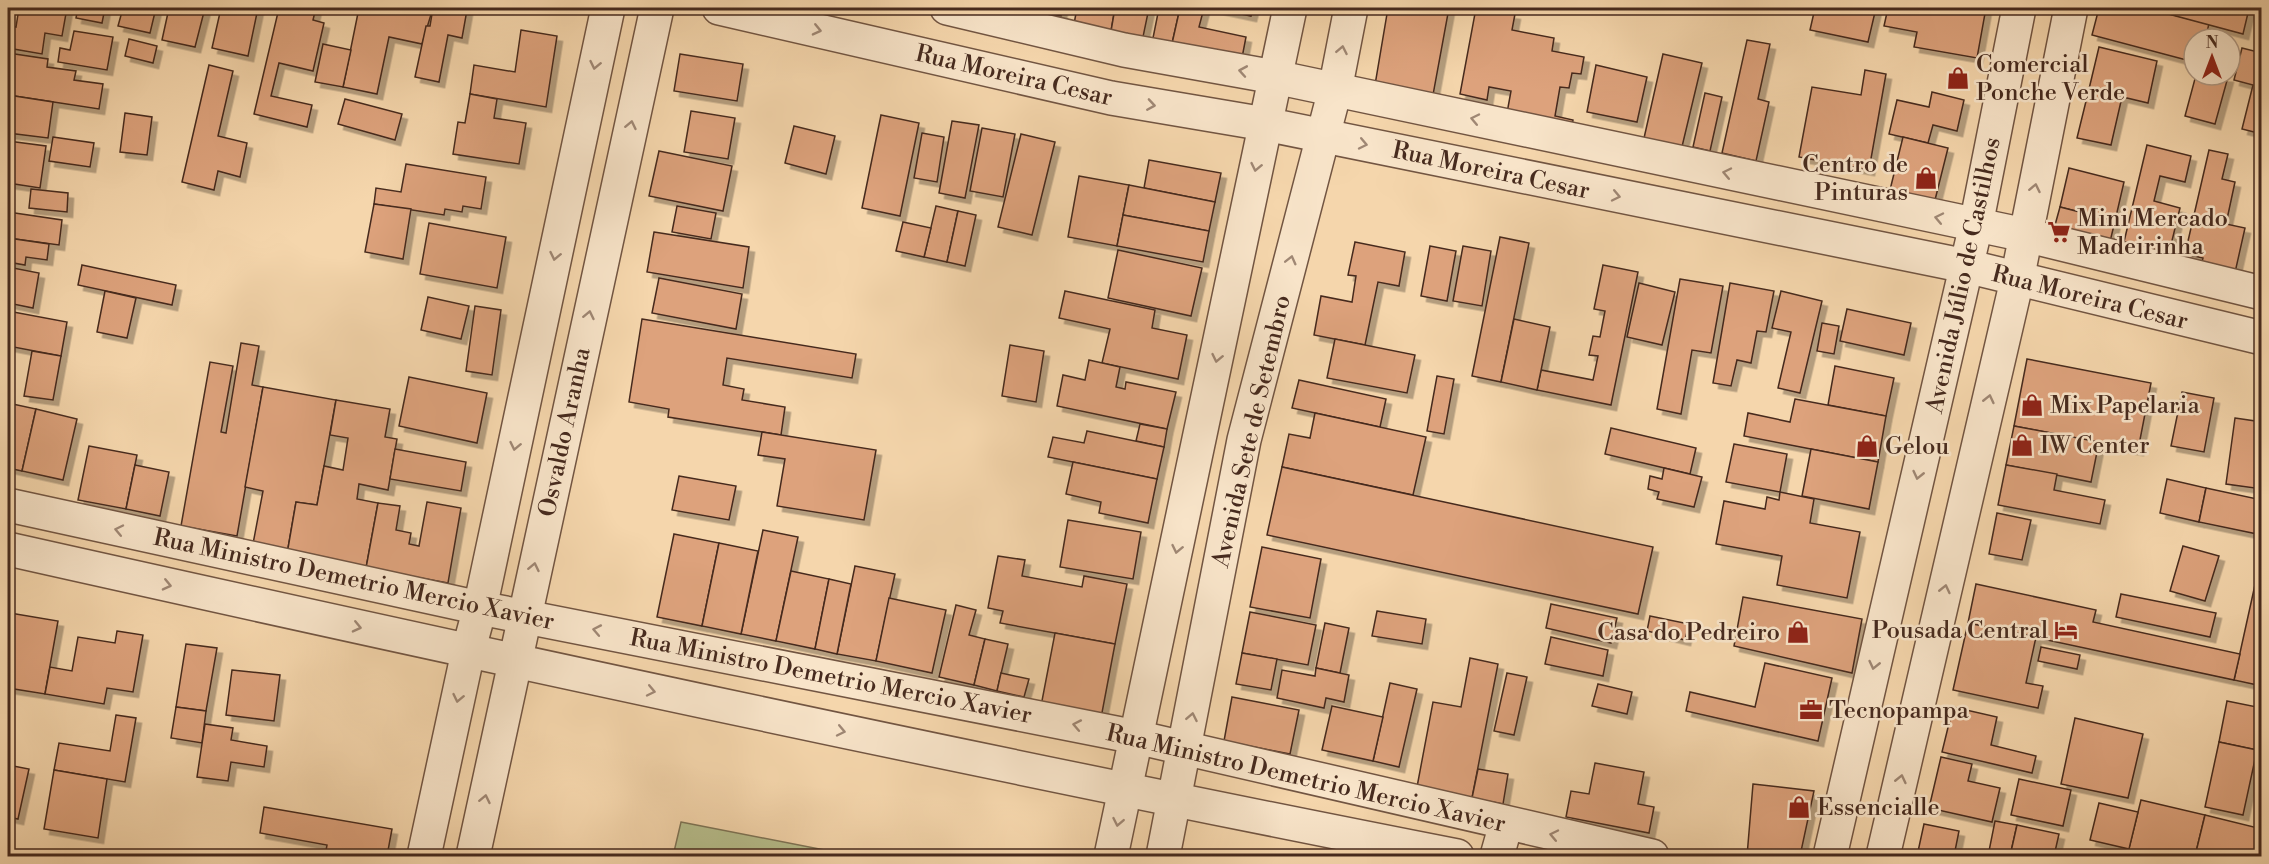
<svg xmlns="http://www.w3.org/2000/svg" width="2269" height="864" font-family="'Libre Bodoni',serif">
	<style>
		.green { fill: #b7bf8d; stroke: #7e7456; stroke-width: 1.5 }
		.building { fill: #dda27c; stroke: #462a1e; stroke-width: 1.5; filter: url(#shadow) }
		.lines { fill: none; stroke-linecap: round; stroke-linejoin: round }
		.minor-casing { stroke: #725542; stroke-width: 36 }
		.minor { stroke: #f8e4c9; stroke-width: 33 }
		.oneway { stroke: #9f8774 }
		.labels { text-anchor: middle; stroke-width: 5; stroke-linejoin: round; paint-order: stroke }
		.poi-label { font-size: 24px; fill: #462a1e; stroke: #f8e4c9; text-anchor: start }
		.street-label { font-size: 24px; fill: #462a1e; stroke: #f8e4c9 }
	</style>
	<defs>
		<filter id="shadow"><feDropShadow dx="5.5" dy="5.5" stdDeviation="0" flood-color="#0004"/></filter>
	</defs>
	<rect width="100%" height="100%" fill="#f5d6ac"/>
	<filter id="stains"><feTurbulence type="fractalNoise" baseFrequency=".00333" numOctaves="4"/><feColorMatrix values="0 0 0 0 .2 0 0 0 0 .09 0 0 0 0 .02 0 0 0 .5 -.17"/></filter>
	<radialGradient id="worn" r=".72"><stop offset=".6" stop-color="#630" stop-opacity="0"/><stop offset="1" stop-color="#630" stop-opacity=".3"/></radialGradient>
	<!-- green -->
	<path class="green" d="M681 822 855 856H673Z"/>
	<!-- building -->
	<g class="building">
		<path d="M19 8H67L62 36 45 33 42 54 8 48V25L16 27Z"/>
		<path d="M78 8H105L102 23 76 18Z"/>
		<path d="M123 8H156L150 33 118 26Z"/>
		<path d="M169 8H205L195 47 162 40Z"/>
		<path d="M221 8H258L248 56 212 48Z"/>
		<path d="M279 8H316L313 20 324 23 313 71 279 63 271 96 312 105 307 127 254 114Z"/>
		<path d="M359 8H433L422 44 389 37 377 94 343 87Z"/>
		<path d="M433 8 467 10 462 38 448 35 439 82 415 77 426 26H430Z"/>
		<path d="M1026 8H1062L1061 16 1026 10Z"/>
		<path d="M1077 8H1115L1111 31 1074 24Z"/>
		<path d="M1115 8H1149L1143 37 1111 31Z"/>
		<path d="M1159 8H1180L1171 48 1152 43Z"/>
		<path d="M1180 8H1204L1199 27 1246 37 1241 63 1171 48Z"/>
		<path d="M1213 8H1253L1251 16Z"/>
		<path d="M1388 8H1449L1433 95 1375 85Z"/>
		<path d="M1476 8 1515 14 1512 30 1554 38 1552 51 1584 57 1581 74 1572 73 1569 88 1560 87 1555 116 1573 120 1570 136 1507 113 1511 91 1489 87 1487 100 1460 94Z"/>
		<path d="M1815 8H1876L1868 42 1810 30Z"/>
		<path d="M1888 8H1986L1977 58 1914 47 1917 32 1884 26Z"/>
		<path d="M2099 8H2146L2209 24 2205 39H2194V62L2092 35Z"/>
		<path d="M2146 8H2262V16L2248 13 2243 34Z"/>
		<path d="M521 30 557 36 546 107 470 94 474 65 515 72Z"/>
		<path d="M74 31 113 37 107 70 58 62 60 48 70 50Z"/>
		<path d="M129 39 157 46 153 63 125 56Z"/>
		<path d="M1747 40 1770 44 1758 99 1769 102 1756 161 1722 153Z"/>
		<path d="M323 44 351 50 343 87 315 82Z"/>
		<path d="M2099 47 2157 61 2148 103 2089 89Z"/>
		<path d="M2242 48 2262 53V134L2242 129 2253 85 2234 80Z"/>
		<path d="M8 53 48 59 47 67 76 71 74 80 103 84 99 109 8 95Z"/>
		<path d="M680 54 743 64 737 101 674 91Z"/>
		<path d="M1663 54 1702 63 1680 155 1642 147Z"/>
		<path d="M209 65 233 71 218 136 247 143 240 177 218 171 214 190 182 182Z"/>
		<path d="M1596 65 1647 77 1637 122 1587 112Z"/>
		<path d="M1865 70 1886 74 1869 170 1799 157 1812 87 1861 95Z"/>
		<path d="M2196 75 2228 77 2215 124 2185 116Z"/>
		<path d="M2089 89 2122 97 2111 145 2077 138Z"/>
		<path d="M1932 92 1964 100 1957 131 1933 125 1928 143 1889 134 1897 100 1929 107Z"/>
		<path d="M1705 93 1722 97 1710 151 1693 147Z"/>
		<path d="M470 94 497 99 494 118 526 123 519 164 453 154 458 122 465 123Z"/>
		<path d="M8 95 53 102 48 138 8 133Z"/>
		<path d="M345 99 402 114 395 140 338 124Z"/>
		<path d="M691 111 735 118 728 159 684 152Z"/>
		<path d="M125 113 152 117 147 155 120 152Z"/>
		<path d="M881 115 919 123 900 216 862 208Z"/>
		<path d="M952 121 979 125 965 198 939 193Z"/>
		<path d="M794 126 835 136 826 174 785 163Z"/>
		<path d="M982 128 1015 134 1003 197 970 191Z"/>
		<path d="M922 133 944 137 937 182 914 178Z"/>
		<path d="M1021 134 1055 142 1032 235 998 227Z"/>
		<path d="M53 137 94 143 90 167 49 161Z"/>
		<path d="M1903 137 1948 148 1934 204 1889 194Z"/>
		<path d="M8 141 46 146 40 188 8 183Z"/>
		<path d="M2147 145 2191 156 2185 182 2160 176 2154 201 2180 208 2168 257 2123 246Z"/>
		<path d="M2209 150 2228 154 2222 179 2235 182 2226 224 2245 228 2234 277 2200 269 2203 258 2185 254Z"/>
		<path d="M659 151 732 166 723 211 649 196Z"/>
		<path d="M1149 160 1221 173 1215 202 1144 188Z"/>
		<path d="M406 164 486 177 481 209 463 206 462 212 445 209 444 215 374 204 376 188 401 192Z"/>
		<path d="M2069 168 2124 182 2115 221 2060 207Z"/>
		<path d="M1079 176 1129 185 1117 246 1068 237Z"/>
		<path d="M1129 185 1215 202 1209 231 1123 215Z"/>
		<path d="M31 189 68 193 67 212 29 208Z"/>
		<path d="M374 204 411 209 403 259 365 252Z"/>
		<path d="M677 206 716 213 711 239 672 232Z"/>
		<path d="M936 206 958 211 947 262 924 257Z"/>
		<path d="M2060 207 2115 221 2108 250 2052 236Z"/>
		<path d="M958 211 976 215 965 266 947 262Z"/>
		<path d="M8 212 62 220 59 245 8 238Z"/>
		<path d="M1123 215 1209 231 1203 262 1117 246Z"/>
		<path d="M903 222 931 228 924 257 896 251Z"/>
		<path d="M429 223 506 237 497 288 420 274Z"/>
		<path d="M654 232 749 247 743 288 647 272Z"/>
		<path d="M1500 237 1529 243 1501 382 1472 376Z"/>
		<path d="M8 238 49 244 47 260 26 257 25 265 8 262Z"/>
		<path d="M1355 242 1405 252 1399 286 1378 282 1365 345 1314 335 1321 296 1352 302 1356 276 1348 275Z"/>
		<path d="M1430 246 1456 251 1447 301 1421 296Z"/>
		<path d="M1463 246 1491 251 1482 306 1453 301Z"/>
		<path d="M1118 250 1202 268 1191 316 1108 298Z"/>
		<path d="M82 265 176 285 172 305 78 285Z"/>
		<path d="M1603 265 1638 272 1611 405 1537 390 1541 370 1593 380 1598 356 1589 355 1593 336 1600 337 1605 311 1594 309Z"/>
		<path d="M8 267 39 273 33 308 8 303Z"/>
		<path d="M659 278 742 294 736 329 652 313Z"/>
		<path d="M1680 279 1723 286 1711 353 1692 350 1681 414 1657 409Z"/>
		<path d="M1639 283 1675 292 1662 345 1627 337Z"/>
		<path d="M1730 283 1774 291 1766 332 1757 331 1751 363 1737 360 1731 386 1713 383Z"/>
		<path d="M105 291 136 298 127 338 97 332Z"/>
		<path d="M1065 291 1155 310 1152 328 1187 335 1178 379 1102 363 1110 329 1059 318Z"/>
		<path d="M1781 291 1822 301 1800 393 1778 388 1791 332 1772 328Z"/>
		<path d="M428 297 469 306 461 339 421 330Z"/>
		<path d="M475 306 501 310 492 375 466 371Z"/>
		<path d="M1847 309 1911 323 1904 355 1840 341Z"/>
		<path d="M8 311 67 322 61 356 8 346Z"/>
		<path d="M642 319 856 354 852 378 727 358 723 385 744 389 742 400 785 407 781 435 668 417 669 409 629 402Z"/>
		<path d="M1514 319 1550 327 1537 390 1501 382Z"/>
		<path d="M1822 323 1839 326 1834 354 1817 351Z"/>
		<path d="M1335 339 1415 355 1407 393 1327 378Z"/>
		<path d="M241 343 259 346 252 385 263 387 237 536 181 526 210 362 233 366 221 432 226 433Z"/>
		<path d="M1010 345 1044 351 1036 402 1002 396Z"/>
		<path d="M32 351 61 356 53 400 24 396Z"/>
		<path d="M2027 359 2151 383 2138 450 2014 426Z"/>
		<path d="M1089 360 1120 367 1116 387 1125 389 1126 382 1176 392 1167 429 1057 406 1063 375 1085 380Z"/>
		<path d="M1835 366 1894 378 1886 416 1828 405Z"/>
		<path d="M1437 376 1454 379 1444 434 1427 431Z"/>
		<path d="M409 377 487 393 477 443 399 426Z"/>
		<path d="M1299 380 1386 399 1380 427 1292 408Z"/>
		<path d="M263 387 336 400 317 505 296 502 287 554 252 549 263 491 245 487Z"/>
		<path d="M2182 392 2214 398 2204 452 2171 446Z"/>
		<path d="M1795 399 1886 416 1878 462 1744 436 1748 413 1790 422Z"/>
		<path d="M336 400 390 409 385 437 397 439 388 490 359 484 357 499 378 503 366 568 287 554 296 502 317 505 324 466 343 470 348 438 330 435Z"/>
		<path d="M8 403 36 409 22 471 8 468Z"/>
		<path d="M36 409 77 419 63 480 22 471Z"/>
		<path d="M1315 413 1426 437 1413 495 1282 467 1289 434 1310 438Z"/>
		<path d="M2235 418 2262 422V489L2226 484Z"/>
		<path d="M1140 424 1167 429 1164 447 1136 441Z"/>
		<path d="M2014 426 2099 442 2091 482 2006 465Z"/>
		<path d="M1611 428 1696 448 1690 474 1605 454Z"/>
		<path d="M1087 431 1164 447 1157 479 1048 457 1053 437 1084 443Z"/>
		<path d="M762 432 876 450 864 520 777 506 785 459 758 455Z"/>
		<path d="M1734 444 1787 454 1780 492 1726 482Z"/>
		<path d="M89 446 137 455 126 509 78 500Z"/>
		<path d="M395 449 466 462 461 491 390 479Z"/>
		<path d="M1811 449 1878 462 1869 509 1802 496Z"/>
		<path d="M1073 462 1157 479 1148 523 1099 513 1101 502 1066 494Z"/>
		<path d="M135 465 169 472 160 516 126 509Z"/>
		<path d="M2006 465 2057 474 2054 490 2105 500 2100 524 1998 505Z"/>
		<path d="M1282 467 1653 547 1638 614 1267 535Z"/>
		<path d="M1664 468 1702 477 1694 507 1657 499 1659 492 1648 489 1650 476 1662 479Z"/>
		<path d="M679 476 736 486 729 520 672 510Z"/>
		<path d="M2167 479 2206 488 2199 522 2160 513Z"/>
		<path d="M2206 488 2262 500V535L2199 522Z"/>
		<path d="M1780 492 1814 499 1810 523 1860 532 1847 598 1777 585 1782 556 1716 544 1724 501 1765 509 1767 497 1779 500Z"/>
		<path d="M427 502 461 508 448 583 366 568 378 503 400 506 396 530 411 533 409 544 419 546Z"/>
		<path d="M1997 513 2031 520 2022 560 1989 554Z"/>
		<path d="M1068 520 1141 532 1133 579 1060 567Z"/>
		<path d="M763 530 798 537 776 641 741 634Z"/>
		<path d="M674 534 719 543 702 626 657 617Z"/>
		<path d="M719 543 758 551 741 634 702 626Z"/>
		<path d="M2183 546 2219 556 2205 601 2170 591Z"/>
		<path d="M1262 547 1321 559 1310 618 1250 607Z"/>
		<path d="M2262 553V686L2234 680Z"/>
		<path d="M998 556 1025 560 1022 576 1082 587 1084 576 1127 584 1115 644 1000 623 1003 611 988 608Z"/>
		<path d="M855 566 895 574 876 661 837 654Z"/>
		<path d="M791 571 829 579 815 649 776 641Z"/>
		<path d="M829 579 851 584 837 654 815 649Z"/>
		<path d="M1976 584 2096 610 2093 622 2240 654 2234 680 1968 623Z"/>
		<path d="M2121 594 2216 613 2210 637 2116 617Z"/>
		<path d="M1743 597 1862 619 1852 673 1734 646Z"/>
		<path d="M889 598 946 610 932 673 876 661Z"/>
		<path d="M1551 604 1617 618 1611 643 1546 628Z"/>
		<path d="M956 605 976 610 969 635 985 639 974 685 939 677Z"/>
		<path d="M1377 611 1426 619 1422 644 1372 636Z"/>
		<path d="M1250 612 1316 625 1308 665 1242 653Z"/>
		<path d="M10 613 58 621 45 694 8 688V630Z"/>
		<path d="M1650 616 1689 624 1685 640 1647 631Z"/>
		<path d="M1325 623 1349 628 1340 673 1316 668Z"/>
		<path d="M1968 623 2036 637 2026 683 2043 686 2038 708 1953 690Z"/>
		<path d="M117 631 143 635 133 692 107 688 104 704 45 694 50 667 72 671 78 637 115 643Z"/>
		<path d="M1055 633 1115 644 1101 718 1041 706Z"/>
		<path d="M1551 637 1608 650 1603 676 1545 664Z"/>
		<path d="M985 639 1008 644 997 691 974 685Z"/>
		<path d="M186 644 217 648 206 711 176 707Z"/>
		<path d="M2041 647 2080 655 2077 669 2038 661Z"/>
		<path d="M1242 653 1277 659 1271 690 1236 684Z"/>
		<path d="M1470 658 1498 664 1472 798 1417 787 1433 702 1461 707Z"/>
		<path d="M1765 663 1832 678 1818 741 1686 711 1690 692 1755 707Z"/>
		<path d="M1316 668 1349 675 1344 702 1326 698 1324 708 1277 698 1282 670 1315 676Z"/>
		<path d="M232 670 280 675 274 721 226 715Z"/>
		<path d="M1001 673 1029 679 1024 697 997 691Z"/>
		<path d="M1507 673 1527 677 1514 735 1494 731Z"/>
		<path d="M1390 683 1417 689 1399 767 1373 761Z"/>
		<path d="M1598 684 1632 692 1627 714 1592 706Z"/>
		<path d="M1232 697 1299 710 1290 754 1224 741Z"/>
		<path d="M2227 701 2262 708V751L2219 742Z"/>
		<path d="M1332 706 1383 717 1373 761 1322 750Z"/>
		<path d="M176 707 206 711 202 743 171 738Z"/>
		<path d="M1953 707 1997 717 1991 745 2036 756 2032 773 1942 752Z"/>
		<path d="M116 715 136 718 125 782 54 770 59 743 110 751Z"/>
		<path d="M2075 718 2143 734 2128 798 2061 784Z"/>
		<path d="M205 724 233 728 231 740 267 746 264 767 231 762 228 781 197 777Z"/>
		<path d="M2219 742 2257 750 2243 815 2205 807Z"/>
		<path d="M1941 757 1972 764 1968 781 2000 788 1992 822 1929 808Z"/>
		<path d="M1595 763 1644 772 1638 804 1654 807 1649 833 1566 817 1571 791 1589 794Z"/>
		<path d="M8 765 29 769 18 819 8 817Z"/>
		<path d="M1478 769 1508 774 1503 804 1472 798Z"/>
		<path d="M54 770 107 779 98 838 44 829Z"/>
		<path d="M2019 779 2071 790 2063 826 2011 815Z"/>
		<path d="M1753 784 1814 791 1800 856H1747Z"/>
		<path d="M2141 800 2205 815 2195 856H2127Z"/>
		<path d="M2099 803 2138 812 2129 849 2090 840Z"/>
		<path d="M264 807 392 829 387 856H325L327 845 260 833Z"/>
		<path d="M2205 815 2262 829V856H2195Z"/>
		<path d="M1995 821 2017 825 2010 856H1988Z"/>
		<path d="M1924 824 1959 831 1954 856H1917Z"/>
		<path d="M2017 825 2059 834 2054 856H2010Z"/>
	</g>
	<g class="lines">
		<!-- minor casing -->
		<g class="minor-casing">
			<g id="minor">
				<path d="M719 8 1111 98 1265 124 1966 266 2262 338"/>
				<path d="M947 8 1124 50 1275 77 2025 235 2262 293"/>
				<path d="M8 505 480 608 1136 737 1652 856"/>
				<path d="M8 549C490 657 972 761 1457 856"/>
				<path d="M424 856 468 652 480 608 608 8"/>
				<path d="M473 856 657 8"/>
				<path d="M1111 856 1290 8"/>
				<path d="M1163 856 1244 440 1335 90 1351 8"/>
				<path d="M1497 856 1506 824"/>
				<path d="M1830 856 1976 225 2019 8"/>
				<path d="M1883 856 2017 280 2071 8"/>
			</g>
		</g>
		<!-- minor -->
		<use href="#minor" class="minor"/>
	</g>
	<!-- one-way arrows -->
	<defs><path id="oneway-chevron" d="M-2-3.5L2.5 0L-2 3.5" fill="none" stroke-width="1.6" stroke-linecap="round" stroke-linejoin="round" transform="scale(1.5)"/></defs>
	<g class="oneway">
		<use href="#oneway-chevron" transform="translate(817 30) rotate(13)"/>
		<use href="#oneway-chevron" transform="translate(1342 50) rotate(-79)"/>
		<use href="#oneway-chevron" transform="translate(595 65) rotate(102)"/>
		<use href="#oneway-chevron" transform="translate(1243 71) rotate(-170)"/>
		<use href="#oneway-chevron" transform="translate(1151 105) rotate(9)"/>
		<use href="#oneway-chevron" transform="translate(1475 119) rotate(-168)"/>
		<use href="#oneway-chevron" transform="translate(631 125) rotate(-78)"/>
		<use href="#oneway-chevron" transform="translate(1363 144) rotate(12)"/>
		<use href="#oneway-chevron" transform="translate(1256 167) rotate(102)"/>
		<use href="#oneway-chevron" transform="translate(1727 173) rotate(-168)"/>
		<use href="#oneway-chevron" transform="translate(2035 188) rotate(-78)"/>
		<use href="#oneway-chevron" transform="translate(1616 196) rotate(12)"/>
		<use href="#oneway-chevron" transform="translate(1939 218) rotate(-168)"/>
		<use href="#oneway-chevron" transform="translate(555 256) rotate(102)"/>
		<use href="#oneway-chevron" transform="translate(1291 260) rotate(-76)"/>
		<use href="#oneway-chevron" transform="translate(589 315) rotate(-78)"/>
		<use href="#oneway-chevron" transform="translate(1217 358) rotate(102)"/>
		<use href="#oneway-chevron" transform="translate(1989 399) rotate(-77)"/>
		<use href="#oneway-chevron" transform="translate(515 446) rotate(102)"/>
		<use href="#oneway-chevron" transform="translate(1918 475) rotate(103)"/>
		<use href="#oneway-chevron" transform="translate(119 530) rotate(-168)"/>
		<use href="#oneway-chevron" transform="translate(1177 549) rotate(102)"/>
		<use href="#oneway-chevron" transform="translate(534 567) rotate(-78)"/>
		<use href="#oneway-chevron" transform="translate(167 585) rotate(13)"/>
		<use href="#oneway-chevron" transform="translate(1945 589) rotate(-77)"/>
		<use href="#oneway-chevron" transform="translate(357 627) rotate(13)"/>
		<use href="#oneway-chevron" transform="translate(597 630) rotate(-169)"/>
		<use href="#oneway-chevron" transform="translate(1874 665) rotate(103)"/>
		<use href="#oneway-chevron" transform="translate(651 691) rotate(12)"/>
		<use href="#oneway-chevron" transform="translate(458 698) rotate(102)"/>
		<use href="#oneway-chevron" transform="translate(1192 717) rotate(-79)"/>
		<use href="#oneway-chevron" transform="translate(1077 725) rotate(-169)"/>
		<use href="#oneway-chevron" transform="translate(841 731) rotate(12)"/>
		<use href="#oneway-chevron" transform="translate(1901 779) rotate(-77)"/>
		<use href="#oneway-chevron" transform="translate(485 799) rotate(-78)"/>
		<use href="#oneway-chevron" transform="translate(1118 822) rotate(101)"/>
		<use href="#oneway-chevron" transform="translate(1554 835) rotate(-168)"/>
	</g>
	<!-- icons -->
	<defs>
		<g id="shop-bare" transform="scale(1.8)"><path d="M-5-2.5h2.3a2.7 3.5 0 0 1 5.4 0H5L5.5 6h-11ZM-1.5-2.5h3a1.5 2.3 0 0 0-3 0Z" fill="#8f2418" stroke="#f8e4c9" stroke-width="2.5" paint-order="stroke"/></g>
		<g id="supermarket-bare" transform="scale(1.8)"><path d="M-6-5.5h2.5l.6 2H6L4.5 2H-2.5L-4.4-4H-6ZM-1.5 3.2a1.3 1.3 0 1 0 .1 0ZM3 3.2a1.3 1.3 0 1 0 .1 0Z" fill="#8f2418" stroke="#f8e4c9" stroke-width="2.5" paint-order="stroke"/></g>
		<g id="hotel-bare" transform="scale(1.8)"><path d="M-6-4.5h1.5V1H6V5H4.5V3h-9V5H-6ZM-4 0a1.8 1.8 0 1 1 3.6 0ZM.5 0V-2.5h3Q6-2.5 6 0Z" fill="#8f2418" stroke="#f8e4c9" stroke-width="2.5" paint-order="stroke"/></g>
		<g id="office-bare" transform="scale(1.8)"><path d="M-6-3h4V-5.5h4V-3h4V5H-6ZM-1-4.5V-3h2v-1.5ZM-6 0V1H6V0Z" fill="#8f2418" stroke="#f8e4c9" stroke-width="2.5" paint-order="stroke"/></g>
	</defs>
	<g fill-rule="evenodd">
		<use href="#shop-bare" x="1958" y="78"/>
		<use href="#shop-bare" x="1926" y="178"/>
		<use href="#supermarket-bare" x="2059" y="232"/>
		<use href="#shop-bare" x="2032" y="405"/>
		<use href="#shop-bare" x="2022" y="445"/>
		<use href="#shop-bare" x="1867" y="446"/>
		<use href="#hotel-bare" x="2066" y="630"/>
		<use href="#shop-bare" x="1798" y="632"/>
		<use href="#office-bare" x="1811" y="710"/>
		<use href="#shop-bare" x="1799" y="807"/>
	</g>
	<g class="labels">
		<!-- poi labels -->
		<g class="poi-label">
			<text x="1976" y="72">Comercial<tspan x="1976" dy="28">Ponche Verde</tspan></text>
			<text x="1908" y="172" text-anchor="end">Centro de<tspan x="1908" dy="28">Pinturas</tspan></text>
			<text x="2077" y="226">Mini Mercado<tspan x="2077" dy="28">Madeirinha</tspan></text>
			<text x="2050" y="413">Mix Papelaria</text>
			<text x="2040" y="453">IW Center</text>
			<text x="1885" y="454">Gelou</text>
			<text x="2048" y="638" text-anchor="end">Pousada Central</text>
			<text x="1780" y="640" text-anchor="end">Casa do Pedreiro</text>
			<text x="1829" y="718">Tecnopampa</text>
			<text x="1817" y="815">Essencialle</text>
		</g>
		<!-- street labels -->
		<g class="street-label">
			<text transform="translate(1014 75) rotate(13)" y="8">Rua Moreira Cesar</text>
			<text transform="translate(1491 170) rotate(12)" y="8">Rua Moreira Cesar</text>
			<text transform="translate(1963 275) rotate(-78)" y="8">Avenida Júlio de Castilhos</text>
			<text transform="translate(2090 297) rotate(14)" y="8">Rua Moreira Cesar</text>
			<text transform="translate(1251 431) rotate(-77)" y="8">Avenida Sete de Setembro</text>
			<text transform="translate(564 432) rotate(-78)" y="8">Osvaldo Aranha</text>
			<text transform="translate(354 579) rotate(12)" y="8">Rua Ministro Demetrio Mercio Xavier</text>
			<text transform="translate(831 676) rotate(11)" y="8">Rua Ministro Demetrio Mercio Xavier</text>
			<text transform="translate(1306 778) rotate(13)" y="8">Rua Ministro Demetrio Mercio Xavier</text>
		</g>
	</g>
	<!-- margin -->
	<rect width="2269" height="864" fill="none" stroke="#f5d6ac" stroke-width="30"/>
	<rect x="9" y="9" width="2251" height="846" fill="none" stroke="#462a1e" stroke-width="3"/>
	<rect x="15" y="15" width="2239" height="834" fill="none" stroke="#462a1e" stroke-width="1.5"/>
	<!-- north arrow -->
	<g transform="translate(2212 57)"><circle r="28" fill="#f8e4c9" stroke="#b19a85" stroke-width="1.5"/>
	<path d="M0-4.5L10 22L0 15L-10 22Z" fill="#8f2418"/>
	<text y="-9" font-size="16" font-weight="bold" text-anchor="middle" fill="#462a1e">N</text>
	</g>
	<rect width="100%" height="100%" filter="url(#stains)"/>
	<rect width="100%" height="100%" fill="url(#worn)"/>
</svg>
